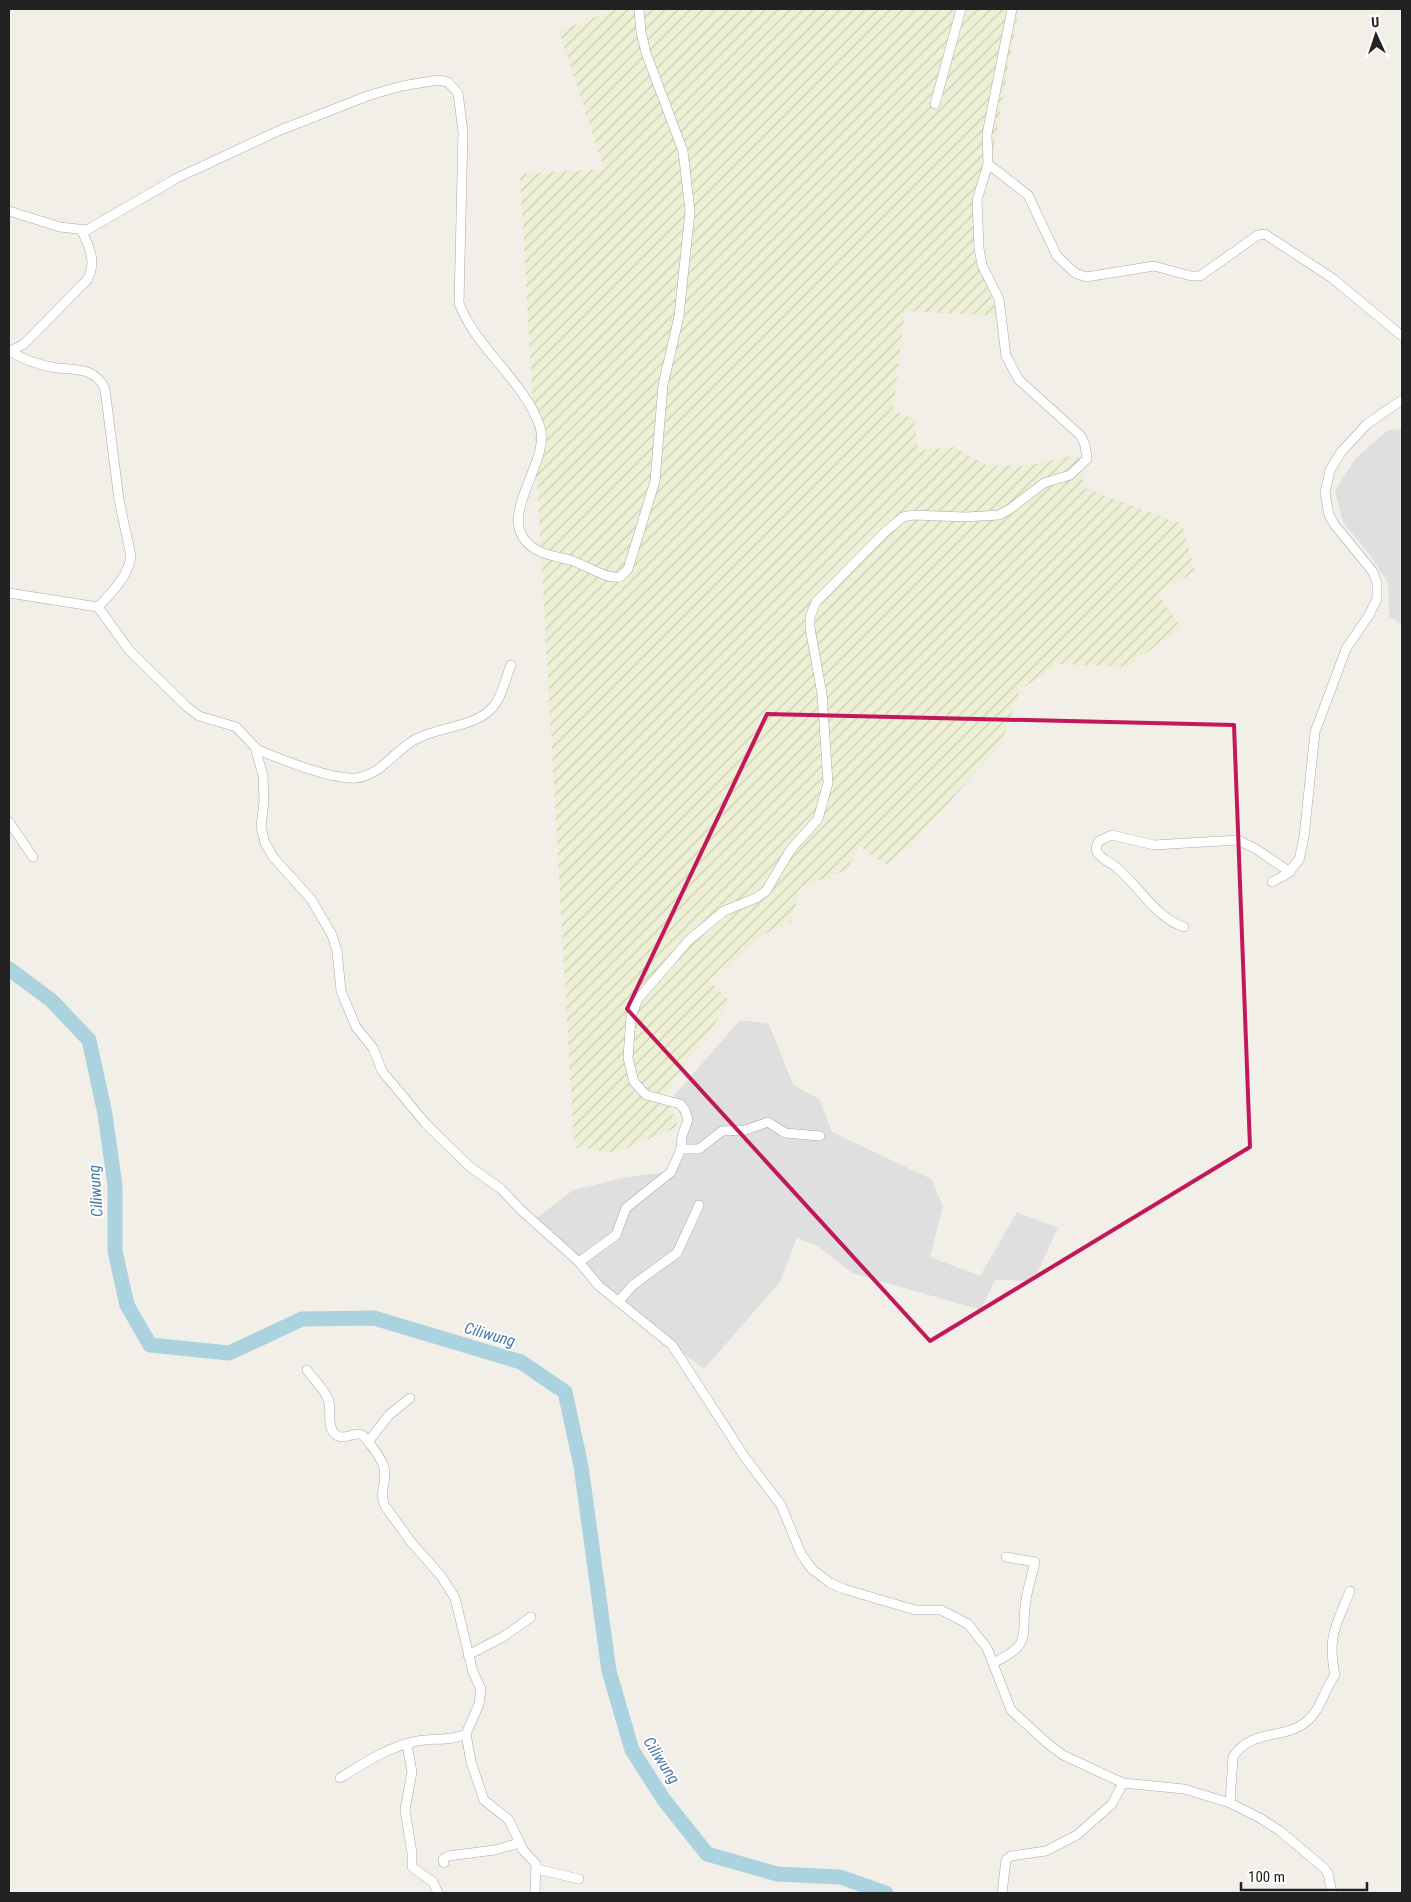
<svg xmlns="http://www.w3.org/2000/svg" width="1411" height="1902" font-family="'Roboto Condensed',sans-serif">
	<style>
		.residential { fill: #e0dfdf }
		.farmland { fill: url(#farmland-furrows) }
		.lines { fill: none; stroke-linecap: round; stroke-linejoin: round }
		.river { stroke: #aad3df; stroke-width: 15 }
		.minor-casing { stroke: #a9a9a9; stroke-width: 10 }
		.minor { stroke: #fff; stroke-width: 9 }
		.marked { fill: none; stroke: #c2185b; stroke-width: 4; stroke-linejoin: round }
		.labels { text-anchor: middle; stroke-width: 4; stroke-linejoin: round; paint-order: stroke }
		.water-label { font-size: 16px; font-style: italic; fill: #4a7aab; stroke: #fff }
	</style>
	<defs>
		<pattern id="farmland-furrows" width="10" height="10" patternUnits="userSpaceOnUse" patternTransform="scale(1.25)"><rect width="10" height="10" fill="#eef0d5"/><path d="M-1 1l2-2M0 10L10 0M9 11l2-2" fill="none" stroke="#ccceb7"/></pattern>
	</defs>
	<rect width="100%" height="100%" fill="#f2efe9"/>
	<!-- residential -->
	<g class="residential">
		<path d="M1402 429V625L1389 616 1388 583 1370 555 1343 522 1335 491 1355 459 1388 430Z"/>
		<path d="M740 1020 769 1024 793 1085 819 1099 832 1132 931 1179 943 1206 930 1257 980 1276 1017 1212 1058 1228 1033 1281 995 1280 981 1310 852 1273 818 1246 797 1238 780 1282 704 1369 615 1301 574 1265 534 1220 573 1190 623 1178 671 1171 685 1124 672 1098Z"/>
	</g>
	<!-- farmland -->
	<path class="farmland" d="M617 9H1019L989 173 975 199 974 256 999 316 905 311 893 410 914 419 918 450 954 447 986 465 1025 466 1078 455 1085 488 1182 524 1195 571 1158 594 1180 627 1128 667 1058 664 1020 690 1001 744 911 845 886 865 859 846 847 870 801 887 791 922 762 935 710 982 730 1002 665 1092 678 1127 614 1153 574 1147 520 174 604 169 559 31Z"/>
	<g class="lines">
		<!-- river -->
		<path class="river" d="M9 969 51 1000 89 1040 105 1114 115 1186V1251L127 1305 150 1345 229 1353 302 1319 374 1318 521 1362 565 1392 581 1466 609 1671 632 1750 664 1800 707 1854 777 1874 840 1877 886 1893"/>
		<!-- minor casing -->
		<g class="minor-casing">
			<g id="minor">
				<path d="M1012 9 987 134 988 164 1028 195 1057 256 1075 273 1086 277 1154 266 1191 276H1200L1258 235 1265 234 1332 278 1402 336"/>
				<path d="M935 104 961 9"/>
				<path d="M9 211 60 227 87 230 177 178 278 131 370 95 402 86 438 80 448 82 458 93 463 132 459 303C476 349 524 380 540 427 552 464 488 523 537 550 547 556 560 557 570 560 584 564 607 580 620 577L628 569 655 481 663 385 679 316 690 211 683 151 646 53 641 32 639 9"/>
				<path d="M9 352 24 344 87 280C97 262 90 249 82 231"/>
				<path d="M11 352C23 359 36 364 51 367 72 371 94 365 105 389L119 500 131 556C128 577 112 592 98 607"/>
				<path d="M9 593 98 607 129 650 186 706 199 716 236 727 255 747 263 776 264 802 261 827 265 843 273 857 311 899 332 935 337 951 341 991 356 1027 373 1048 382 1071 426 1124 469 1166 501 1189 521 1210 579 1262 599 1286 672 1345 746 1459 781 1505 801 1554 812 1569 830 1583 844 1589 915 1610H941L968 1624 987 1648 1011 1710 1047 1743 1063 1755 1123 1783 1184 1789 1230 1803 1260 1818 1280 1831 1324 1868 1328 1873 1332 1893"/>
				<path d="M256 749C281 759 330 780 356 778 380 776 395 750 416 739 439 727 472 727 490 710 502 699 505 679 511 665"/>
				<path d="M9 822 33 857"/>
				<path d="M1272 882 1287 874 1299 860 1304 837 1315 732 1346 649 1369 615 1377 599V583L1373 572 1334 524 1329 515 1325 493 1330 470 1342 451 1367 424 1402 400"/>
				<path d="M1184 927C1156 918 1138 885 1116 867 1110 862 1101 859 1097 852 1095 848 1097 845 1099 841L1112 835 1154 845 1238 840 1256 849 1290 872"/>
				<path d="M681 1149 682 1136 688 1120 685 1110 680 1104 646 1095 634 1082 628 1058 631 1016 638 999 689 940 724 911 756 898 766 891 791 849 818 819 828 783 822 694 810 628V617L816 602 885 532 903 517 913 515 966 517 999 515 1010 509 1044 483 1070 475 1087 459 1085 445 1081 436 1019 380 1006 356 999 299 982 265 979 248 977 200 988 164"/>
				<path d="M579 1262 616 1235 626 1208 671 1172 681 1149H699L722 1131 745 1130 768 1122 785 1133 820 1136"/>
				<path d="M618 1302 633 1285 677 1253 699 1205"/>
				<path d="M307 1370C313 1379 327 1392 329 1402 331 1411 327 1425 334 1433 342 1442 351 1433 360 1434 365 1434 380 1458 383 1464 389 1479 378 1492 385 1506L411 1542 441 1576 455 1598 473 1672 481 1689 479 1704 466 1734 471 1762 484 1800 509 1820 523 1850 536 1864 535 1893"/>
				<path d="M368 1442 389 1415 410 1398"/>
				<path d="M468 1655 503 1637 531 1617"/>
				<path d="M993 1663C1034 1643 1020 1637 1026 1600 1028 1587 1032 1575 1035 1562L1006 1557"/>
				<path d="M407 1744 412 1772 405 1810 412 1853V1867L433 1882 438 1893"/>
				<path d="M340 1778C363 1764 386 1748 413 1742 431 1737 449 1742 466 1734"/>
				<path d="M1230 1803 1233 1757C1251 1728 1286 1740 1307 1721 1321 1710 1324 1689 1335 1675 1327 1636 1336 1626 1350 1591"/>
				<path d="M444 1863 443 1859 448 1856 495 1850 519 1843"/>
				<path d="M537 1869 579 1879"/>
				<path d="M1002 1893 1006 1860 1011 1856 1046 1851 1077 1835 1112 1804 1123 1783"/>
			</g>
		</g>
		<!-- minor -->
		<use href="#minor" class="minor"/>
	</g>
	<!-- marked area -->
	<path class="marked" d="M767 714 1234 725 1250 1147 930 1341 627 1009Z"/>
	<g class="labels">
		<!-- water labels -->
		<g class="water-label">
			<text transform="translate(95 1191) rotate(-94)" y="6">Ciliwung</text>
			<text transform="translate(490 1334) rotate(16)" y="6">Ciliwung</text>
			<text transform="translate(662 1760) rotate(57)" y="6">Ciliwung</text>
		</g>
	</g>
	<!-- border -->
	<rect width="1411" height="1902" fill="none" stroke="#222222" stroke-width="20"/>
	<!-- north arrow -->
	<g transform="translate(1376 35) rotate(357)" stroke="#ffffff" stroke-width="4" paint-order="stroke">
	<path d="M0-4L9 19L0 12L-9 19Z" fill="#222222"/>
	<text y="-8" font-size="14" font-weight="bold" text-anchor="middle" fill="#222222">U</text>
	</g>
	<!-- scale -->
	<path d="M1241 1882v8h126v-8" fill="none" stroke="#222222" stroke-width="2.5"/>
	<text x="1248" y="1882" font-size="15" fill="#222222" stroke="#ffffff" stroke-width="4" paint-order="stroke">100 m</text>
</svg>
